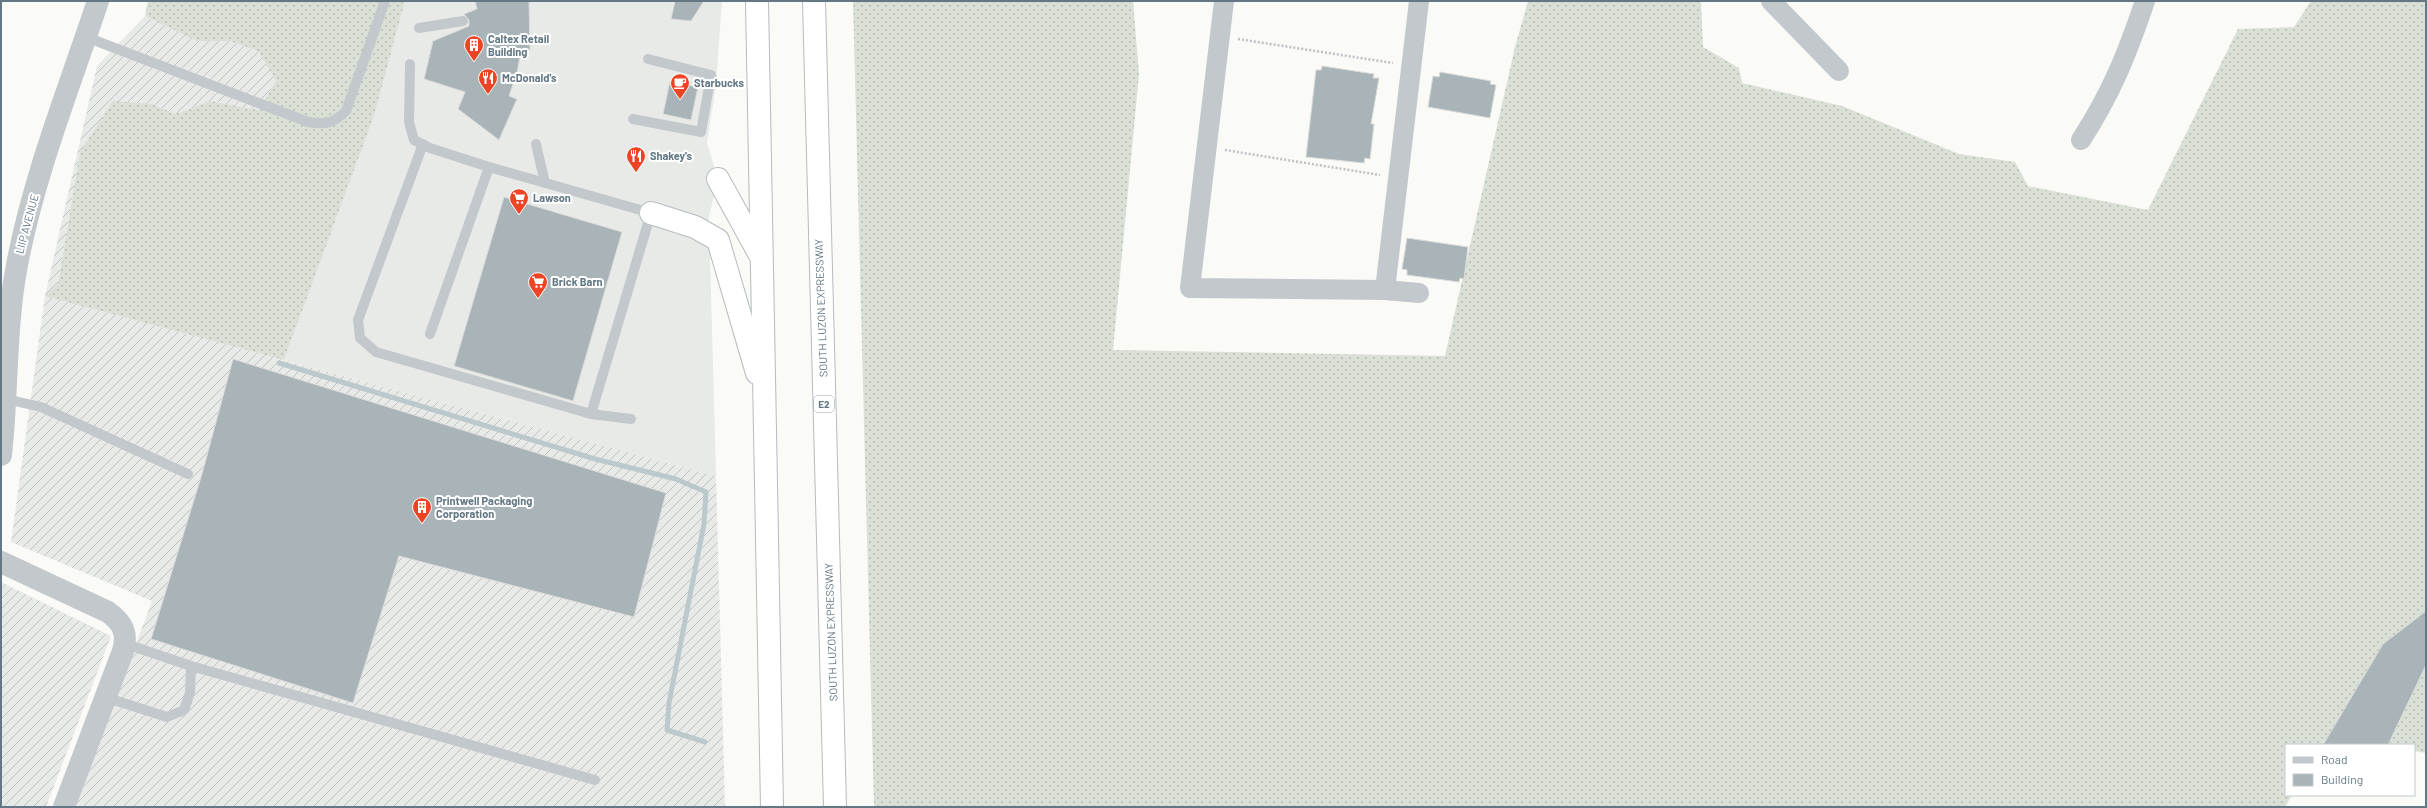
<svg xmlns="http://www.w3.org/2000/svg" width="2427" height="808" font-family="Barlow,sans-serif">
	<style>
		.built { fill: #e8eae8 }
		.industrial { fill: url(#industrial-furrows) }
		.grass { fill: url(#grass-dots) }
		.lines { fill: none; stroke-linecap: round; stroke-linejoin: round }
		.stream { stroke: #bbc9cc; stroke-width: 5 }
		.building { fill: #a9b4b9; stroke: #dcdcda }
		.motorway-casing { stroke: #b6bbbe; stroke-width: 24 }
		.path { stroke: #bdc1c3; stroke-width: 2.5; stroke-dasharray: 2 2; stroke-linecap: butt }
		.service { stroke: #c3c8cc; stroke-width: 10 }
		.minor { stroke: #c3c8cc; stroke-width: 20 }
		.tertiary { stroke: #c3c8cc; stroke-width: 22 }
		.motorway { stroke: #fff; stroke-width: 22 }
		.labels { text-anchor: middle; stroke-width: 4; stroke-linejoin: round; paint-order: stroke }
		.shield { fill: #fff; stroke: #92a0a9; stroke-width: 1 }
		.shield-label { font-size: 10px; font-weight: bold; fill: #637884 }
		.poi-label { font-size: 11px; font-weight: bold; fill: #637884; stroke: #fff; text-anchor: start }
		.street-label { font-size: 11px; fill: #637884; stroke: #fff }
	</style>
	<defs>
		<pattern id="industrial-furrows" width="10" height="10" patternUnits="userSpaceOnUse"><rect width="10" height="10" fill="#e8eae8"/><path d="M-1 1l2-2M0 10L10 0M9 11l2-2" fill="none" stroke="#c0c2c2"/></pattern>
		<pattern id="grass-dots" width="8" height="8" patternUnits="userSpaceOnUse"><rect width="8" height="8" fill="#dae0d6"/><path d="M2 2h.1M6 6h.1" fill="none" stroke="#b4bab3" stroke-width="1.8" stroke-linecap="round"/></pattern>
	</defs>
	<rect width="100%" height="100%" fill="#fafaf7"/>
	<!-- built -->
	<path class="built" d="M405 1H722L716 85 707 143 718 179 709 217 716 476 284 360 374 116Z"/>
	<!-- industrial -->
	<g class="industrial">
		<path d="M145 16 197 40 230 41 258 51 276 81 259 110 210 101 176 114 152 104 80 152 58 284 46 296 716 476 725 807H75L152 601 11 542 45 296 97 66Z"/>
		<path d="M1 582 111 636 46 807H1Z"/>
	</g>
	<!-- grass -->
	<g class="grass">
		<path d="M148 1H405L374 116 284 360 45 296 58 284 80 152 113 101 152 104 176 114 210 101 259 110 276 81 258 51 230 41H197L145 16Z"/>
		<path d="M853 1H1133L1139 74 1113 350 1445 356 1515 47 1528 1 1701 2 1703 47 1739 68 1742 83 1842 106 1959 154 2015 162 2028 186 2148 210 2238 29 2294 27 2311 1H2426V611L2323 745H2286V795H2292L2285 807H874Z"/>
		<path d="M2426 665V753L2414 751V745H2388Z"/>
	</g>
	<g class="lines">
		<!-- stream -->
		<path class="stream" d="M279 363 595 459 676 479 706 492 704 524 669 703 667 730 705 742"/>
	</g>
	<!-- building -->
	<g class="building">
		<path d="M475 1H529L530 50 521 51 517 73 509 96 517 99 499 140 458 109 465 92 424 79 433 41 469 26V20L464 14 477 9Z"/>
		<path d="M675 1H704L691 21 671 19Z"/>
		<path d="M1322 66 1374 74 1373 78H1379L1371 124H1374L1370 159 1365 158 1364 163 1306 157 1316 70H1321Z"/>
		<path d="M1440 72 1491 81 1490 84 1496 85 1490 118 1428 107 1433 76 1439 77Z"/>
		<path d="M670 81 698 87 691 120 663 114Z"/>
		<path d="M504 197 622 232 573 401 454 366Z"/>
		<path d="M1407 238 1468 247 1464 279 1460 278 1459 282 1407 275V270L1402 269Z"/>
		<path d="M233 359 666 493 634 617 399 556 353 703 151 639 202 474Z"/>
		<path d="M2426 611V665L2388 745H2323L2383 644Z"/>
	</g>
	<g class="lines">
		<!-- motorway casing -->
		<g class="motorway-casing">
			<g id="motorway">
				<path d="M757 1 772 807"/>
				<path d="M814 1C819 270 830 538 835 807"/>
				<path d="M718 179 760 255"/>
				<path d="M651 213 695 227 718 240 757 373"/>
			</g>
		</g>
		<!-- path -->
		<g class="path">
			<path d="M1238 39 1393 63"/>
			<path d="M1225 150 1380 175"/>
		</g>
		<!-- service -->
		<g class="service">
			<path d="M419 28 463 21"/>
			<path d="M86 37 308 122C325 125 334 123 346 111L385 1"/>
			<path d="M410 64 409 122 414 140 430 148 489 167 651 213 591 414"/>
			<path d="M633 119 701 132 711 75 648 59"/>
			<path d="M423 144 358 320 360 338 376 352 591 414 631 419"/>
			<path d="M536 144 545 183"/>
			<path d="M430 334 489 167"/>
			<path d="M6 399 41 407 188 474"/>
			<path d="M124 645 135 647 191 666 595 780"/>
			<path d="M105 695 117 701 167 717 184 710 190 693 191 666"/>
		</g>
		<!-- minor -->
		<g class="minor">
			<path d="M1224 1 1190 288 1385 290 1419 293"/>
			<path d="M1771 1 1839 71"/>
			<path d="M2081 140C2112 92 2127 54 2145 1"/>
			<path d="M1385 290 1419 1"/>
		</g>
		<!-- tertiary -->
		<g class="tertiary">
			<path d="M1 455C8 392 5 327 17 265 34 175 69 88 98 1"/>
			<path d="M1 562 108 612C123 623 128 633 123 651L64 807"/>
		</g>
		<!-- motorway -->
		<use href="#motorway" class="motorway"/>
	</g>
	<!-- icons -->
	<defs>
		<g id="building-pin" transform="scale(1)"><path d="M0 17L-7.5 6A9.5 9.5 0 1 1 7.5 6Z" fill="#ed4425" stroke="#fff"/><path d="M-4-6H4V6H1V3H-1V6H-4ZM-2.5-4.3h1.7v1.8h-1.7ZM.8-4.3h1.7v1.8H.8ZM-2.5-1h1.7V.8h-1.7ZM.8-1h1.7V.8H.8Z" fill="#fff"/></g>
		<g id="restaurant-pin" transform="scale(1)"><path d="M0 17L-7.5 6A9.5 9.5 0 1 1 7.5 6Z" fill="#ed4425" stroke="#fff"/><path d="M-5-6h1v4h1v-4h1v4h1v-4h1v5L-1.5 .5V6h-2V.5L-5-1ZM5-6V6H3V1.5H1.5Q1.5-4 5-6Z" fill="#fff"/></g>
		<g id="cafe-pin" transform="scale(1)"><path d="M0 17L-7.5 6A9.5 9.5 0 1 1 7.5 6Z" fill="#ed4425" stroke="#fff"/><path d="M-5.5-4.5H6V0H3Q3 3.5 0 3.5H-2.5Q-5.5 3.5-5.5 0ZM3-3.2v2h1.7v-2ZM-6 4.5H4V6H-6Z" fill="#fff"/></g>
		<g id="supermarket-pin" transform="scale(1)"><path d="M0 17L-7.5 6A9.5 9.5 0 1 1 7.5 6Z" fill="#ed4425" stroke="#fff"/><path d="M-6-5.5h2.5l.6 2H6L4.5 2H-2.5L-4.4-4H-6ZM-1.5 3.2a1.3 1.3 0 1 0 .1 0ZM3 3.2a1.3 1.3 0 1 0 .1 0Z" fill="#fff"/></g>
	</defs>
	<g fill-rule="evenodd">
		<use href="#building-pin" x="474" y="45"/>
		<use href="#restaurant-pin" x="488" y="78"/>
		<use href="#cafe-pin" x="680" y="83"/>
		<use href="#restaurant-pin" x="636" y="156"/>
		<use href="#supermarket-pin" x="519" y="198"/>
		<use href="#supermarket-pin" x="538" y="282"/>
		<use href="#building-pin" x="422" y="507"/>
	</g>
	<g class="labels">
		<!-- shield labels -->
		<rect class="shield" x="814" y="396" width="20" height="16" rx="3"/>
		<g class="shield-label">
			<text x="824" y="408">E2</text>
		</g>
		<!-- poi labels -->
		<g class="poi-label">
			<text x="488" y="43">Caltex Retail<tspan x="488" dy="13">Building</tspan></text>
			<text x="502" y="82">McDonald's</text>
			<text x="694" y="87">Starbucks</text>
			<text x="650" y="160">Shakey's</text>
			<text x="533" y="202">Lawson</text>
			<text x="552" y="286">Brick Barn</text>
			<text x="436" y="505">Printwell Packaging<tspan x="436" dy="13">Corporation</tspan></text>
		</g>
		<!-- street labels -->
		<g class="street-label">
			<text transform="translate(27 224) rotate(-75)" y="4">LIIP AVENUE</text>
			<text transform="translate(821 308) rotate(-92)" y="4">SOUTH LUZON EXPRESSWAY</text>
			<text transform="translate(831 632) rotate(-92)" y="4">SOUTH LUZON EXPRESSWAY</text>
		</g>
	</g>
	<!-- border -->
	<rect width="2427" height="808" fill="none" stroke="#637884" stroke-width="4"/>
	<!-- legend -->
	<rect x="2285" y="744" width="130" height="52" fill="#ffffff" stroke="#c1c9ce"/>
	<rect x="2293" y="757" width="20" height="6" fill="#c3c8cc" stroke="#c1c9ce"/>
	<text x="2321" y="764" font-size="12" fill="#637884">Road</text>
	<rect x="2293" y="774" width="20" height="12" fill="#a9b4b9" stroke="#c1c9ce"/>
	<text x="2321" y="784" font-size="12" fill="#637884">Building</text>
</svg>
